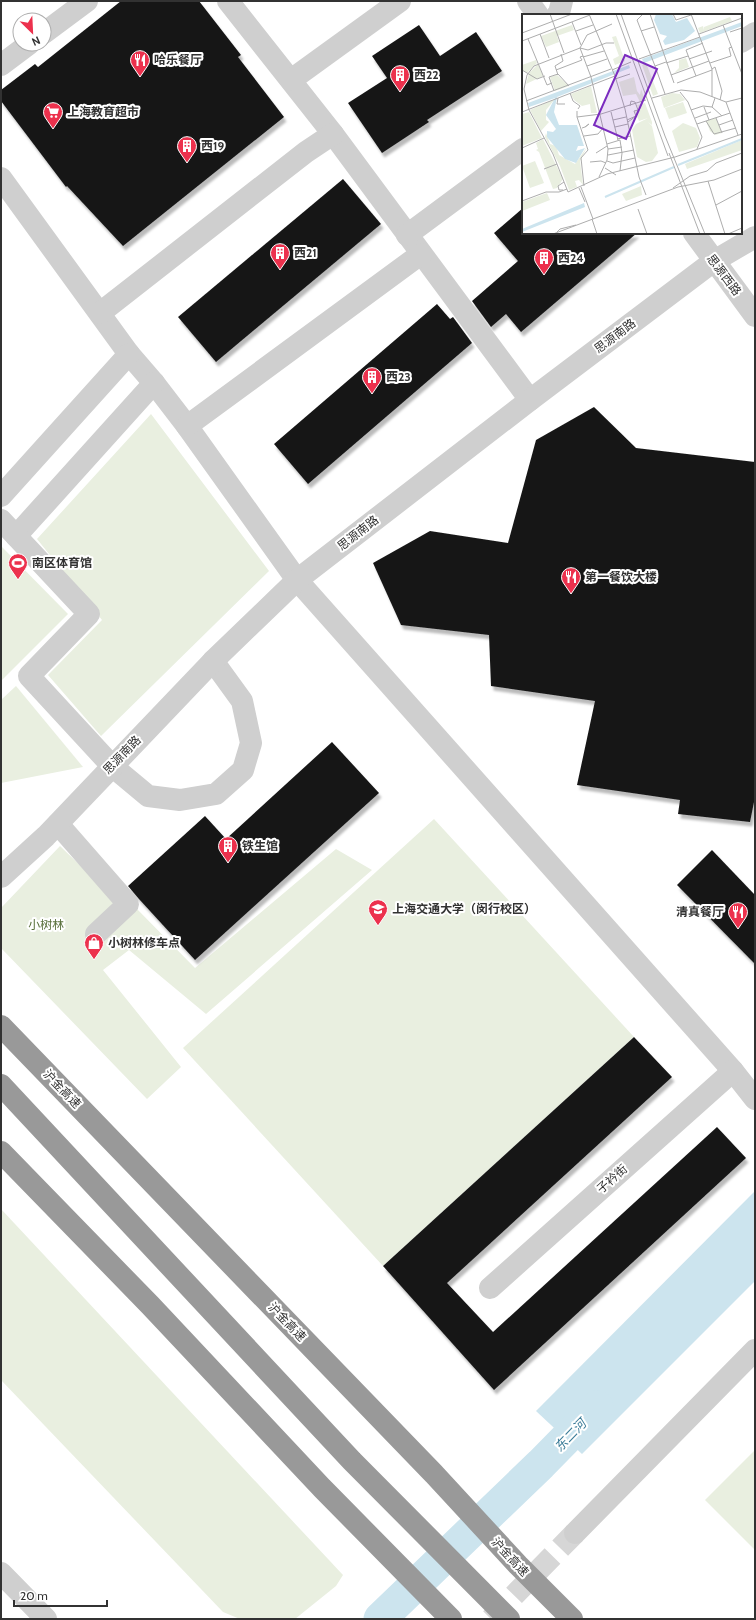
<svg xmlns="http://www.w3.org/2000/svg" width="756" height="1620" font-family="Cabin,'Noto Sans SC',sans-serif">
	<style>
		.green { fill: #e9efe0 }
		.water { fill: #cce4ee }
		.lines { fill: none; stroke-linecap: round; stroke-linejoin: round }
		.canal { stroke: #cce4ee; stroke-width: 33 }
		.building { fill: #191919; filter: url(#shadow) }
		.minor-tunnel { stroke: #d6d6d6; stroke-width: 22; stroke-dasharray: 22 11; stroke-linecap: butt }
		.minor { stroke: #cfcfcf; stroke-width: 22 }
		.highway { stroke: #999; stroke-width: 22 }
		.labels { text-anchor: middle; stroke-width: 4; stroke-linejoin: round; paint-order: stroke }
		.poi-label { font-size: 12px; font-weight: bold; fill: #323232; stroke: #fff; text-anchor: start }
		.street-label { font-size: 12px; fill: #323232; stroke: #fff }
		.park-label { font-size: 12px; fill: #59703c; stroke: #fff }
		.water-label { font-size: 13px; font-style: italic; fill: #3b7c98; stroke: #fff }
		.inset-river { fill: none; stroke: #cce4ee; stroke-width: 2 }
		.inset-road { fill: none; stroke: #adadad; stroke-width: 1 }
		.view { fill: #7b2cbf; fill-opacity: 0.15; stroke: #7b2cbf; stroke-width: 2 }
		.inset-edge { fill: none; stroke: #323232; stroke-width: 2 }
	</style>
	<defs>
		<filter id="shadow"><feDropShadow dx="2.5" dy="4.5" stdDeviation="1" flood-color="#0004"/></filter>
	</defs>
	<rect width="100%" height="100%" fill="#fff"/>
	<!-- green -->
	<g class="green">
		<path d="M151 414 269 571 101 736 48 675 102 620 37 539Z"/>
		<path d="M1 546 68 614 1 681Z"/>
		<path d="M16 686 83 767 1 783V700Z"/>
		<path d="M434 819 634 1037 383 1266 183 1048Z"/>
		<path d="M60 846 119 903 137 909 195 968 336 849 372 870 206 1014 129 950 103 970 181 1067 147 1099 1 948V908Z"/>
		<path d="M1 1209 343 1575 336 1586 295 1619H240L223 1612 1 1380Z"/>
		<path d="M755 1450V1550L705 1500Z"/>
	</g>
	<!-- water -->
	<path class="water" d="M755 1191V1281L582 1454 536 1411Z"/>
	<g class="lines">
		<!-- canal -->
		<path class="canal" d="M380 1619 541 1464 597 1407"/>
	</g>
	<!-- building -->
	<g class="building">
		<path d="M121 1H199L241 55 238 57 284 117 123 246 67 186 66 187 1 101V90L35 64 38 67Z"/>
		<path d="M419 25 440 56 476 32 502 71 427 120 429 122 382 153 348 103 387 78 372 56Z"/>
		<path d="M343 179 381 224 216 362 178 317Z"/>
		<path d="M523 208V233H637L521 332 506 314 491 327 472 301 518 261 494 233Z"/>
		<path d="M437 304 450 319 453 317 472 343 308 484 274 444Z"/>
		<path d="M594 407 636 448 755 462V797L750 822 678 814 680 800 577 785 595 701 491 686 489 635 401 625 373 563 430 531 508 543 536 440Z"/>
		<path d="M332 742 379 793 195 960 139 899 128 886 205 816 226 839Z"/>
		<path d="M712 850 755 895V964L677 885Z"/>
		<path d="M634 1037 672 1077 447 1283 493 1332 717 1127 746 1158 494 1390 383 1266Z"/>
	</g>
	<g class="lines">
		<!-- minor-tunnel -->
		<path class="minor-tunnel" d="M491 1619 575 1533"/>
		<!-- minor -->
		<g class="minor">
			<path d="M228 1 333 134 530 400"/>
			<path d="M528 1 538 15"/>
			<path d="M557 15 559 13 562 1"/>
			<path d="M44 33 87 1"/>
			<path d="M741 42 755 33"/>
			<path d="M1 65 29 44"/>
			<path d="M291 80 400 1"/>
			<path d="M1 178 129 354 154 383 187 426 297 580 733 1071 755 1099"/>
			<path d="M694 233 755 316"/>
			<path d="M407 235 523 149"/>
			<path d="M100 313 306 152 333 134"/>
			<path d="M187 426 421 254"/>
			<path d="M1 496 129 354"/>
			<path d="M1 520 16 536 154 383"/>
			<path d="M16 536 89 614 29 676 112 766 148 796 180 800 216 794 243 770 251 743 242 701 213 661"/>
			<path d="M58 824 128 904 96 934"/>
			<path d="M1 877 46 836 213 661 297 580 530 400 714 261 755 237"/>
			<path d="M490 1288 733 1071"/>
			<path d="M575 1533 755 1350"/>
			<path d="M1 1573 46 1619"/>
		</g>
		<!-- highway -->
		<g class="highway">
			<path d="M1 1026 434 1474 518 1565 572 1619"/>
			<path d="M1 1085 352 1461 509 1619"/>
			<path d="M1 1152 150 1305 322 1488 451 1619"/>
		</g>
	</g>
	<!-- icons -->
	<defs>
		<g id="restaurant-pin" transform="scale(1)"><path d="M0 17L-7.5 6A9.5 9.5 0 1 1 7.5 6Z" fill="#ec314d" stroke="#fff"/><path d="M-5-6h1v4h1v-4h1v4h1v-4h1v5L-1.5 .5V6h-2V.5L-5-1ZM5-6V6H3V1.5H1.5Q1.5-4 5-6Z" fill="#fff"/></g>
		<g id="building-pin" transform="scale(1)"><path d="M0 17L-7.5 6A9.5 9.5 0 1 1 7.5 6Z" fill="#ec314d" stroke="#fff"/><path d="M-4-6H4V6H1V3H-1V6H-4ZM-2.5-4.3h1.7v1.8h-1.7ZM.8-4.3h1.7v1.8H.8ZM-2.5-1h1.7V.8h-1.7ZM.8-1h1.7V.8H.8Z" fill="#fff"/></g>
		<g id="supermarket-pin" transform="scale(1)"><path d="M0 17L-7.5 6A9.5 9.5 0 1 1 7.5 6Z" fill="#ec314d" stroke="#fff"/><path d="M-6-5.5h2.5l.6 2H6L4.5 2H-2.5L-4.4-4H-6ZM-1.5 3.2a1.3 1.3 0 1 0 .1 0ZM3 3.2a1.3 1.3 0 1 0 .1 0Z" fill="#fff"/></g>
		<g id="stadium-pin" transform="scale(1)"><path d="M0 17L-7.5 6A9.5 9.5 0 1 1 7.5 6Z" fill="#ec314d" stroke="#fff"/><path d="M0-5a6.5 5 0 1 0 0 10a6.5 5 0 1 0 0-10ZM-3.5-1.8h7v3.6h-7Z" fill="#fff"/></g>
		<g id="university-pin" transform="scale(1)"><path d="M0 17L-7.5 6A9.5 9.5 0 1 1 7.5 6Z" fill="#ec314d" stroke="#fff"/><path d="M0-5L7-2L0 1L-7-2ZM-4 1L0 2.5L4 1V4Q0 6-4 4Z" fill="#fff"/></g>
		<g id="shop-pin" transform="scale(1)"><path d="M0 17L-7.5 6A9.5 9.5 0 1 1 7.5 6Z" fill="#ec314d" stroke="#fff"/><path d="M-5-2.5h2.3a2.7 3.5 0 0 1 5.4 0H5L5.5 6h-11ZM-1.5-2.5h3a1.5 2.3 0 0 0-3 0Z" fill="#fff"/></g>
	</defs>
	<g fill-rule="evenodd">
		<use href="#restaurant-pin" x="140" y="60"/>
		<use href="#building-pin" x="400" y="75"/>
		<use href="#supermarket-pin" x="53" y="112"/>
		<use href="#building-pin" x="187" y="146"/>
		<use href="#building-pin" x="280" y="253"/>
		<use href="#building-pin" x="544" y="258"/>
		<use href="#building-pin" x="372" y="377"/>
		<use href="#stadium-pin" x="18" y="563"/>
		<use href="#restaurant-pin" x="571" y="577"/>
		<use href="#building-pin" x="228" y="846"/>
		<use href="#university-pin" x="378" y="909"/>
		<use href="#restaurant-pin" x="738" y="912"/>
		<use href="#shop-pin" x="94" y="943"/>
	</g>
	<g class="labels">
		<!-- poi labels -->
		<g class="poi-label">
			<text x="154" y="64">哈乐餐厅</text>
			<text x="414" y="79">西22</text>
			<text x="67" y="116">上海教育超市</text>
			<text x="201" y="150">西19</text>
			<text x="294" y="257">西21</text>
			<text x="558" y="262">西24</text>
			<text x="386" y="381">西23</text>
			<text x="32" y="567">南区体育馆</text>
			<text x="585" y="581">第一餐饮大楼</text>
			<text x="242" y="850">铁生馆</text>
			<text x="392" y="913">上海交通大学（闵行校区）</text>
			<text x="724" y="916" text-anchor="end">清真餐厅</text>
			<text x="108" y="947">小树林修车点</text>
		</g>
		<!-- street labels -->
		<g class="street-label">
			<text transform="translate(724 275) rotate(53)" y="4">思源西路</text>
			<text transform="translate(615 336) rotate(-37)" y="4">思源南路</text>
			<text transform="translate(358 533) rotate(-38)" y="4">思源南路</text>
			<text transform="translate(122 755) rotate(-46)" y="4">思源南路</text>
			<text transform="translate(62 1089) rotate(46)" y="4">沪金高速</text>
			<text transform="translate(612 1179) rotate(-42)" y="4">子衿街</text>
			<text transform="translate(287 1322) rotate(46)" y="4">沪金高速</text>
			<text transform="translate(510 1557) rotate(47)" y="4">沪金高速</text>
		</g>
		<!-- park labels -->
		<g class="park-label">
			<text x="46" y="929">小树林</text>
		</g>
		<!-- water labels -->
		<g class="water-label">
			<text transform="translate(570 1435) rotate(-46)" y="5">东二河</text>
		</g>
	</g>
	<!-- overview -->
	<g transform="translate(522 14)">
		<rect width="220" height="220" fill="#fff"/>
		<path d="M208 3 210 7 178 19 176 14 181 12 182 16V13ZM50 11 52 16 35 22 37 28 24 33 19 22ZM94 22 103 47 93 51 91 45 97 42 90 23ZM164 44 167 53 152 59 157 54V46ZM14 46 15 49 5 59 0 56V51ZM124 49 136 80 131 82 120 51ZM16 50 21 62 4 70 7 59ZM35 61 47 72 33 77 28 63ZM112 63 115 77 118 81 119 75 123 86 118 88 114 80 101 82 97 68ZM69 72 75 99H69L68 90 60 92 52 86 49 80ZM150 79 158 80 163 86 142 94 139 83ZM33 85 24 96V106L27 108 19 117 8 96ZM161 88 165 99 147 105 143 94ZM123 89 130 108V111L126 108 130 112 136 139 130 147 124 148 115 143 110 116 114 110 126 104 117 107 113 97 120 95H117L115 91ZM7 98 20 124 0 132V100ZM194 104 200 119 193 121 188 117 184 107ZM161 109 174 114 178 124 175 133 157 138 150 117ZM24 119 28 130 34 132 37 141 53 150 65 133 58 147 61 171 57 166 53 167 55 173 47 176 38 152 23 123ZM21 125 41 165 35 174 31 175 17 138 14 136 16 135 14 129ZM220 126V136L165 155 163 150ZM13 147 22 169 8 174 0 152ZM119 172 120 181 104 187 100 180ZM25 179 28 186 0 197V188Z" fill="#e9efe0"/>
		<path d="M134 0H150L154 8 165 4 173 17 162 26 143 31 141 27 145 22 138 20 132 6ZM220 8V12L122 49 120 45ZM107 51 108 54 35 83 32 98 37 111H55L62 132H56L54 137 63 134 54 149 43 145 25 123V117L31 118 34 115 24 101 33 84 7 93 6 89ZM62 189 63 193 0 218V215Z" fill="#cce4ee"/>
		<path class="inset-river" d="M156 151 220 125M83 183 152 153"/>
		<path class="inset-road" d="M28 0 42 39M67 0 93 62 103 95 117 163 124 181M94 0 146 142M99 0 143 122 183 220M121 0 115 6 133 52M128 0 152 69M151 0 154 6 169 1M169 0 190 55V83M50 8 59 31M201 11 220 60M54 17 71 11M119 17 132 13M208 18 220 14M0 19 50 0M18 20 27 44M177 20 220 4M6 25 25 71 30 69M0 27 68 1M58 34 12 52 5 61 2 75 7 96 31 140 46 178 85 160 153 143 220 120M58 34 69 63 86 135 85 146 77 163M58 34 65 21 90 10M58 34 66 36 84 29H92M61 43 82 37M117 45 178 23M167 45 190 37M144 49 166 42M188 49 209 42 207 34 210 33M65 52 85 45M190 55 193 53 200 77 198 86M0 56 15 65 23 62M34 56 60 46 58 43 61 42M90 56 109 48M36 61 33 52 41 47 39 40M149 61 187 47M174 62 164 36 181 29M93 65 108 60M155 69 190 56M32 77 27 63 36 60 47 72M158 78 166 88 180 123 175 135M48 79 51 87 58 92 56 95M143 80 133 52 144 48M36 84 35 90H43M130 84 159 76 178 78 204 88 220 84M4 87 89 55M204 88 216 121M108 92 109 87 113 88 116 96 112 97 114 102M182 93 187 106M190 93 200 102M169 96 181 92 190 93 193 84M55 97V103L79 100 124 86M0 98 93 62M89 98 96 126M55 103 66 136 59 144 62 172M173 104 189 98M194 104 200 119M91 106 104 103M105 106 114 102 106 108M184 107 192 120 214 114M175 110 208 99M197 111 211 106M93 113 106 110M60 114 63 113 67 110 63 113M62 122 76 120 81 114M95 125 109 122M85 130 98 126 100 139 98 157M0 134 22 124M86 135 100 133M74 139 85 132M147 139 178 220M86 141 112 136M85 147 91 149 113 144M68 148 79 147 84 149M83 154 94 161M22 155 35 150M186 167 203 220M59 173 71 205M57 174 63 188M151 174 168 162 185 157 194 149 220 139M41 176H37L36 172 42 168M0 187 24 178H37L45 175M194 191 220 177M116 195 125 220M70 205 75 220M35 218 38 215 54 211M31 220 156 173 192 166 220 155M206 220 220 214"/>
		<path class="view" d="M103 41 135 55 104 125 72 111Z"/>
		<rect width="220" height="220" class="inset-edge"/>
	</g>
	<!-- border -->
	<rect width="756" height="1620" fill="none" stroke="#323232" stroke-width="4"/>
	<!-- north arrow -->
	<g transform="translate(32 32) rotate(156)"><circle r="19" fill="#ffffff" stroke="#adadad"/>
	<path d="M0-3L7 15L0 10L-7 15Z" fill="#ec314d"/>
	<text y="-6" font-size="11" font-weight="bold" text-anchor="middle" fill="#323232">N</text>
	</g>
	<!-- scale -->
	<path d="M14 1600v6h93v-6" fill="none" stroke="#323232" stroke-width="2"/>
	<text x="20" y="1600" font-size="12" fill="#323232" stroke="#ffffff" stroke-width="3" paint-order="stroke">20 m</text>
</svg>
